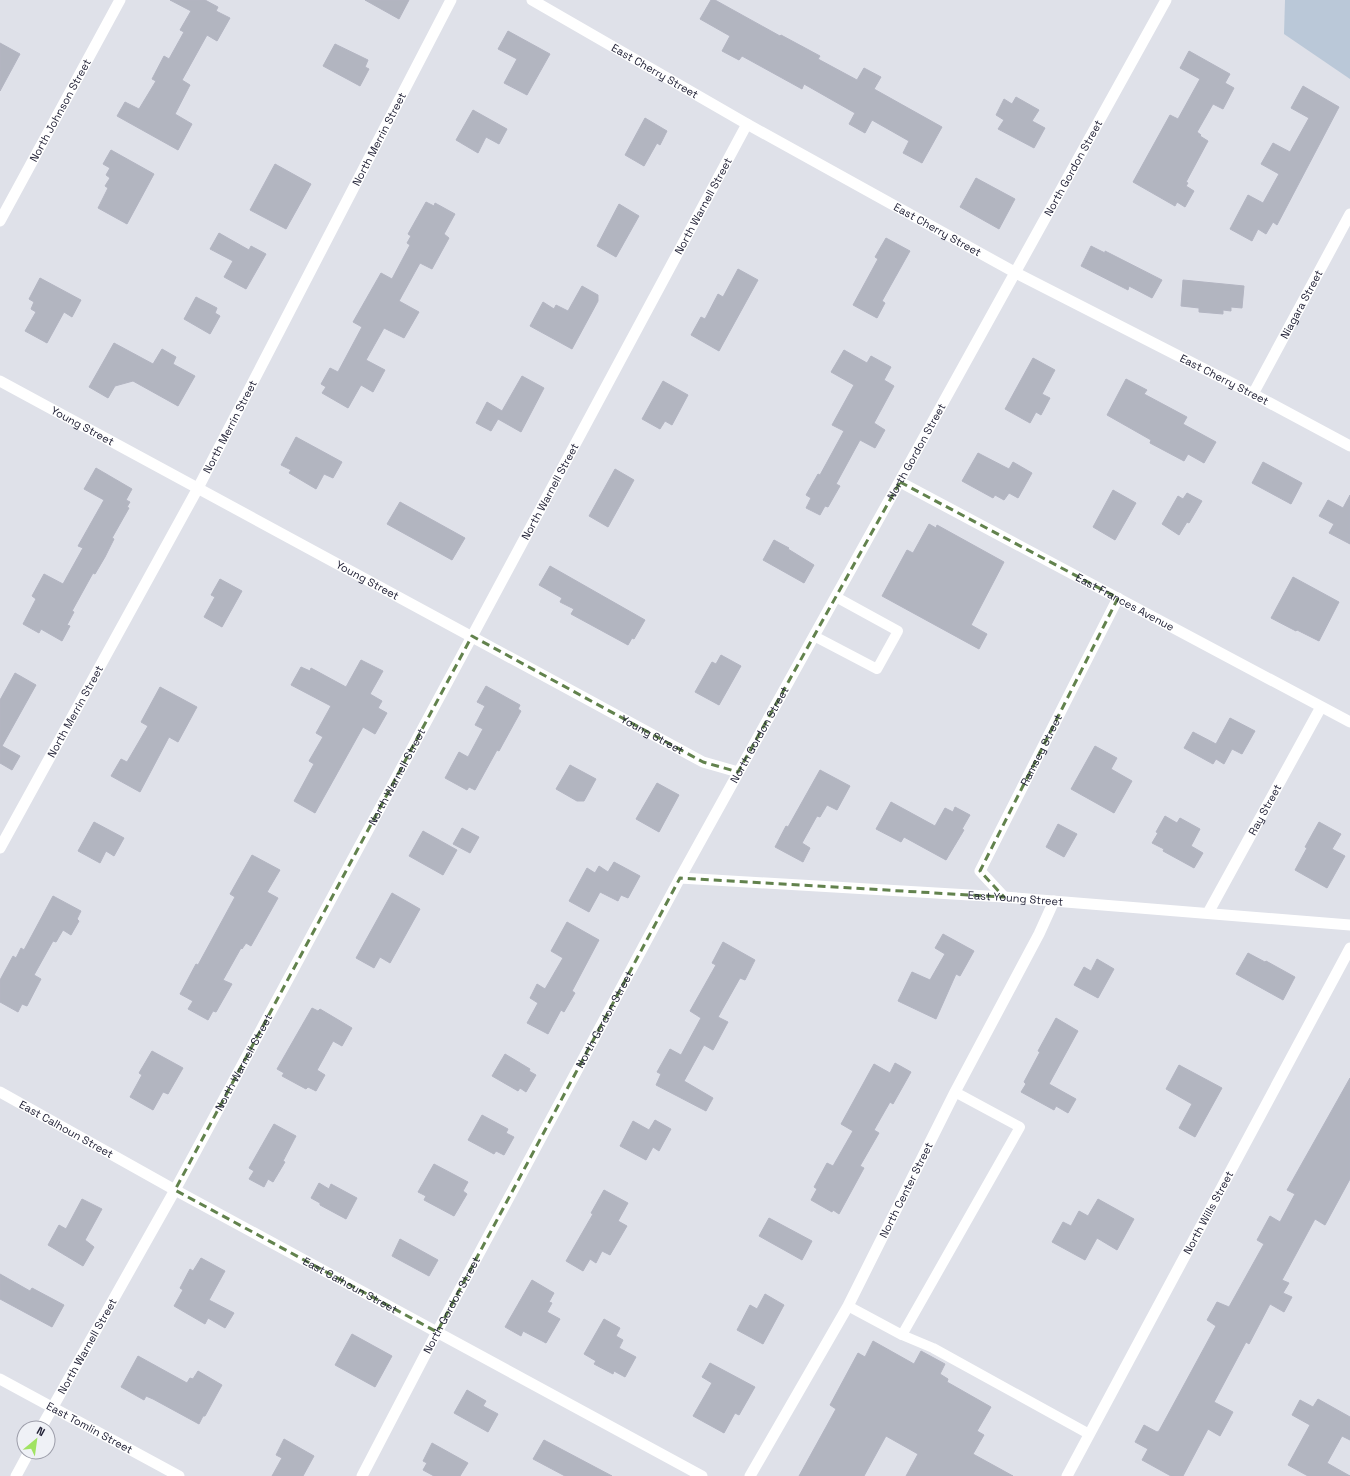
<svg xmlns="http://www.w3.org/2000/svg" width="1350" height="1476" font-family="'Space Grotesk',sans-serif">
	<style>
		.green { fill: #bac8d8 }
		.building { fill: #b2b5c0; stroke: #b3b5c2 }
		.lines { fill: none; stroke-linecap: round; stroke-linejoin: round }
		.service { stroke: #fff; stroke-width: 10 }
		.minor { stroke: #fff; stroke-width: 11 }
		.tertiary { stroke: #fff; stroke-width: 11 }
		.marked { fill: none; stroke: #62824d; stroke-width: 3; stroke-dasharray: 8 5; stroke-linejoin: round }
		.labels { text-anchor: middle; stroke-width: 3; stroke-linejoin: round; paint-order: stroke }
		.street-label { font-size: 11px; fill: #222237; stroke: #eff1f6 }
	</style>
	<rect width="100%" height="100%" fill="#dfe1e9"/>
	<!-- green -->
	<path class="green" d="M1285 0H1350V79L1284 34Z"/>
	<!-- building -->
	<g class="building">
		<path d="M170 0H205L218 7 216 11 230 18 217 41 207 35 182 80 190 85 175 114 192 124 178 150 117 116 125 102 139 109 156 81 152 79 164 56 169 59 184 32 180 30 191 11Z"/>
		<path d="M365 0H409L399 19Z"/>
		<path d="M711 0H715L780 36 781 35 820 56 818 59 857 80 864 68 881 77 874 89 942 127 922 163 903 153 909 141 872 120 865 133 849 124 855 113 804 84 802 89 742 56 739 60 722 51 730 36 700 19Z"/>
		<path d="M508 31 550 54 527 95 504 83 517 59 498 49Z"/>
		<path d="M0 43 20 54 0 91Z"/>
		<path d="M335 44 368 60 365 67 369 69 360 86 323 66Z"/>
		<path d="M1189 51 1230 74 1225 83 1234 88 1223 109 1213 104 1197 132 1201 135 1200 136 1208 141 1186 182 1188 183 1186 186 1194 191 1185 207 1177 202 1175 206 1133 182 1170 115 1178 119 1200 79 1180 68Z"/>
		<path d="M1303 86 1339 107 1277 225 1273 222 1266 234 1258 229 1252 241 1230 229 1248 195 1263 203 1279 174 1261 164 1273 143 1290 152 1309 118 1291 108Z"/>
		<path d="M1016 97 1039 110 1032 121 1045 128 1034 148 998 129 1004 120 996 115 1004 99 1012 104Z"/>
		<path d="M473 110 507 129 499 144 486 137 478 153 456 140Z"/>
		<path d="M645 118 667 131 660 145 657 143 644 166 625 155Z"/>
		<path d="M111 150 154 174 127 224 98 208 108 188 105 186 110 178 106 175 110 168 103 164Z"/>
		<path d="M275 164 311 184 286 229 250 210Z"/>
		<path d="M976 178 1015 199 999 229 960 207Z"/>
		<path d="M426 202 434 206 435 203 455 214 444 234 449 238 432 269 420 263 399 301 419 312 404 338 384 328 366 360 385 370 373 392 361 385 348 408 322 393 326 387 321 384 330 368 338 372 362 327 353 322 381 273 392 279 410 245 407 243 411 236 408 234Z"/>
		<path d="M619 204 639 216 616 257 597 246Z"/>
		<path d="M219 233 249 250 251 246 266 254 246 289 224 277 233 261 210 249Z"/>
		<path d="M886 238 910 251 882 301 885 303 877 318 853 305 878 259 875 257Z"/>
		<path d="M1091 246 1105 253V251L1162 280 1152 298 1129 286 1128 290 1081 266Z"/>
		<path d="M738 269 758 280 719 351 691 335 701 317 705 319 718 294 723 297Z"/>
		<path d="M40 278 81 300 72 317 64 312 47 343 25 331 36 312 31 309 34 302 29 299Z"/>
		<path d="M1183 280 1244 286 1242 308 1231 307V311L1223 310V314L1199 312V308L1181 306Z"/>
		<path d="M582 286 598 295V301L572 349 530 326 543 302 554 309 556 305 568 311Z"/>
		<path d="M196 297 217 308 215 313 220 316 210 334 184 319Z"/>
		<path d="M114 343 153 364 162 349 176 357 173 364 195 376 178 406 133 381 115 386 108 398 89 387Z"/>
		<path d="M844 350 867 363 871 356 891 367 884 380 894 386 874 423 885 430 875 448 860 440 836 484 840 486 828 507 825 506 820 515 806 508 811 498 806 495 818 474 820 475 844 431 832 425 854 385 831 372Z"/>
		<path d="M1033 358 1055 370 1042 394 1050 398 1041 415 1036 412 1030 423 1005 409Z"/>
		<path d="M522 376 544 388 521 432 498 419 491 431 476 423 487 402 502 411Z"/>
		<path d="M1126 379 1147 390 1144 394 1187 417 1183 424 1216 442 1204 463 1188 454 1184 461 1150 443 1151 440 1107 415Z"/>
		<path d="M663 381 688 395 672 425 665 421 660 429 642 419Z"/>
		<path d="M296 437 342 462 333 478 324 474 316 489 289 473 291 470 281 465Z"/>
		<path d="M978 453 1009 469 1013 462 1032 473 1018 498 1009 493 1004 500 995 495 993 498 962 481Z"/>
		<path d="M1263 462 1302 483 1291 504 1252 483Z"/>
		<path d="M96 468 132 489 126 500 130 502 127 507 129 508 112 538 114 539 105 557 95 574 93 573 72 611 74 612 67 625 70 626 62 641 41 629 39 633 23 624 36 599 32 596 44 574 63 584 83 548 78 546 104 500 84 489Z"/>
		<path d="M615 469 634 480 608 527 589 516Z"/>
		<path d="M1113 490 1136 503 1115 540 1093 527Z"/>
		<path d="M1187 493 1202 501 1189 523 1187 522 1179 535 1162 524 1178 496 1183 499Z"/>
		<path d="M1350 495V544L1329 533 1334 524 1319 516 1328 500 1343 508Z"/>
		<path d="M400 502 465 538 452 560 387 524Z"/>
		<path d="M929 524 936 528 937 525 1004 562 971 625 987 634 979 649 882 596 907 550 913 553Z"/>
		<path d="M774 540 789 548 788 549 814 565 804 583 763 560Z"/>
		<path d="M550 566 645 620 634 639 632 638 628 645 571 614 574 609 560 602 562 598 539 585Z"/>
		<path d="M1293 577 1339 602 1319 641 1297 630 1296 631 1271 618Z"/>
		<path d="M220 579 242 591 222 627 204 617 215 597 211 595Z"/>
		<path d="M721 655 741 666 719 705 695 692 712 662 716 664Z"/>
		<path d="M361 660 383 671 370 694 382 701 378 708 387 713 375 734 363 727 315 813 294 801 314 764 309 761 323 737 316 733 331 706 291 685 301 667 310 671 311 668 346 687Z"/>
		<path d="M15 673 36 685 2 746 20 756 12 770 0 763V700Z"/>
		<path d="M486 686 520 705 518 709 521 711 499 751 497 750 475 790 469 787 467 790 445 778 459 752 468 757 483 729 475 725 485 706 477 702Z"/>
		<path d="M160 687 197 707 178 742 169 737 140 792 111 776 121 759 127 762 148 726 141 722Z"/>
		<path d="M1230 718 1255 731 1242 754 1232 749 1224 764 1216 759 1213 764 1184 748 1193 732 1216 744Z"/>
		<path d="M1095 746 1117 758 1111 769 1132 781 1114 813 1071 789Z"/>
		<path d="M570 765 596 779 584 801H577L556 789Z"/>
		<path d="M820 770 850 786 837 810 827 805 820 817 817 816 802 843 810 848 803 862 775 847 786 826 788 827Z"/>
		<path d="M657 783 679 795 659 832 636 819Z"/>
		<path d="M891 802 935 826 945 808 953 812 955 807 970 815 962 829 964 830 946 860 904 837 901 842 876 829Z"/>
		<path d="M1165 816 1177 823 1180 818 1200 829 1191 846 1203 853 1194 868 1163 851 1164 849 1152 843 1158 833 1156 832Z"/>
		<path d="M94 822 124 838 114 856 106 851 100 863 78 851Z"/>
		<path d="M1319 822 1341 834 1332 849 1345 856 1327 888 1295 870 1307 848 1305 847Z"/>
		<path d="M1058 824 1077 834 1064 857 1046 847Z"/>
		<path d="M462 828 479 837 470 853 453 844Z"/>
		<path d="M423 831 457 850 443 875 409 856Z"/>
		<path d="M252 855 280 870 267 892 278 898 251 946 246 943 242 949 241 948 223 980 232 984 216 1012 213 1011 208 1020 188 1009 193 1001 180 994 196 964 198 965 235 897 230 894Z"/>
		<path d="M614 862 640 876 628 898 621 895 618 901 600 892 589 912 569 901 587 868 595 873 599 866 608 872Z"/>
		<path d="M392 893 420 909 390 963 380 957 374 968 356 958Z"/>
		<path d="M53 896 81 911 77 919 79 921 71 935 63 930 56 942 53 941 34 975 41 979 27 1006 22 1004 18 1012 0 1002V980L13 956 16 958 21 948 24 950Z"/>
		<path d="M567 922 599 940 572 991 575 993 564 1012 561 1010 548 1034 527 1023 538 1003 530 998 537 984 545 989 563 958 551 951Z"/>
		<path d="M943 934 974 951 960 976 956 974 936 1019 898 1001 912 972 930 980 945 954 935 948Z"/>
		<path d="M723 942 755 960 745 980 740 978 718 1017 728 1022 713 1050 704 1045 684 1081 713 1098 706 1111 656 1085 661 1074 657 1072 670 1049 681 1055 701 1018 690 1011 716 965 712 963Z"/>
		<path d="M1248 953 1265 962 1266 961 1295 977 1283 1000 1236 974Z"/>
		<path d="M1097 959 1114 969 1098 998 1074 985 1084 967 1091 971Z"/>
		<path d="M312 1008 318 1011 320 1009 352 1028 342 1046 333 1041 332 1043 317 1070 325 1075 316 1091 308 1087 306 1089 282 1076 284 1073 277 1069Z"/>
		<path d="M1056 1018 1078 1031 1049 1084 1076 1099 1068 1113 1056 1106 1054 1110 1021 1092 1026 1084 1024 1082 1040 1052 1038 1051Z"/>
		<path d="M152 1051 183 1068 168 1094 163 1092 153 1110 130 1097 142 1075 139 1073Z"/>
		<path d="M505 1054 530 1069 529 1071 536 1075 526 1092 520 1088 518 1091 492 1076Z"/>
		<path d="M895 1063 911 1072 893 1104 890 1102 874 1130 879 1133 860 1166 864 1168 839 1214 833 1210 832 1212 811 1200 817 1189 814 1187 827 1163 833 1166 853 1131 841 1124 874 1064 890 1073Z"/>
		<path d="M1179 1065 1222 1088 1195 1137 1179 1128 1192 1104 1166 1089Z"/>
		<path d="M1350 1078V1179L1325 1225 1315 1219 1282 1280 1289 1283 1283 1293 1292 1297 1284 1312 1270 1304 1249 1344 1246 1342 1214 1402 1233 1412 1220 1436 1208 1429 1183 1476H1171L1142 1460 1148 1449 1135 1442 1144 1425 1157 1432 1159 1431 1216 1326 1207 1320 1217 1302 1229 1307 1264 1244 1257 1240 1270 1216 1280 1222 1295 1194 1287 1190Z"/>
		<path d="M482 1115 508 1129 506 1133 514 1137 504 1155 496 1151 494 1154 468 1140Z"/>
		<path d="M655 1120 671 1129 659 1151 653 1147 646 1160 620 1146 633 1121 649 1130Z"/>
		<path d="M274 1124 296 1136 283 1161 285 1162 273 1182 268 1179 264 1187 249 1179 254 1171 249 1168Z"/>
		<path d="M434 1164 468 1182 463 1191 467 1194 454 1216 424 1200 426 1196 418 1192Z"/>
		<path d="M319 1183 329 1189 331 1184 357 1198 346 1219 320 1205V1203L311 1198Z"/>
		<path d="M604 1190 628 1203 618 1221 627 1226 610 1255 602 1251 596 1263 590 1259 583 1271 566 1261 593 1214 591 1213Z"/>
		<path d="M82 1199 102 1209 85 1240 94 1247 83 1266 48 1245 59 1225 66 1229Z"/>
		<path d="M1098 1199 1134 1219 1117 1250 1097 1238 1085 1260 1052 1242 1063 1222 1071 1226 1079 1211 1088 1216Z"/>
		<path d="M769 1218 812 1241 802 1260 759 1236Z"/>
		<path d="M400 1239 438 1260 429 1276 392 1256Z"/>
		<path d="M201 1258 225 1271 209 1300 234 1313 225 1328 208 1318 205 1324 174 1306 183 1290 180 1288 190 1269 193 1271Z"/>
		<path d="M0 1274 30 1291 32 1288 64 1305 52 1327 0 1299Z"/>
		<path d="M532 1280 554 1293 549 1302 552 1303 547 1312 560 1319 546 1343 523 1331 521 1336 505 1327Z"/>
		<path d="M765 1294 784 1305 763 1344 737 1330 750 1305 757 1309Z"/>
		<path d="M604 1319 620 1328 616 1336 623 1340 619 1348 636 1357 625 1377 614 1371 613 1374 594 1364 596 1361 584 1354Z"/>
		<path d="M352 1334 392 1356 375 1387 335 1365Z"/>
		<path d="M873 1341 914 1364 921 1351 945 1364 940 1374 948 1379 947 1382 991 1407 977 1431 984 1435 973 1454 1013 1476H906L918 1454 886 1436 864 1476H799L836 1409 830 1405 858 1353 865 1357Z"/>
		<path d="M138 1356 187 1383 190 1378 193 1379 198 1371 222 1385 205 1416H203L199 1424 153 1399 146 1396 144 1400 121 1387Z"/>
		<path d="M710 1363 755 1387 739 1415 735 1413 724 1433 693 1416 712 1383 702 1377Z"/>
		<path d="M467 1390 486 1401 483 1406 498 1414 488 1432 454 1413Z"/>
		<path d="M1318 1399 1350 1417V1440L1342 1436 1327 1463 1350 1476H1308L1288 1465 1310 1425 1292 1415 1300 1400 1313 1407Z"/>
		<path d="M284 1439 314 1456 303 1476H272L282 1458 276 1455Z"/>
		<path d="M544 1440 612 1476H565L533 1459Z"/>
		<path d="M432 1443 468 1463 460 1476H434L423 1470 427 1463 423 1461Z"/>
	</g>
	<g class="lines">
		<!-- service -->
		<g class="service">
			<path d="M814 636 877 669 898 631 836 597"/>
			<path d="M848 1306 902 1335 933 1348 1089 1434"/>
			<path d="M902 1335 1020 1127 955 1092"/>
		</g>
		<!-- minor -->
		<g class="minor">
			<path id="s1" d="M532 0 747 124 1016 273"/>
			<path id="s2" d="M0 221 120 0"/>
			<path id="s3" d="M0 381 703 762 738 772"/>
			<path id="s4" d="M1253 394 1350 214"/>
			<path id="s5" d="M900 482 1350 722"/>
			<path id="s6" d="M0 848 198 488 451 0"/>
			<path id="s7" d="M680 878 1004 897 1350 925"/>
			<path id="s8" d="M1004 897 980 871 1118 598"/>
			<path id="s9" d="M1208 913 1321 707"/>
			<path id="s10" d="M0 1379 179 1476"/>
			<path id="s11" d="M41 1428 175 1190 747 124"/>
			<path d="M16 1476 29 1452"/>
			<path id="s12" d="M750 1476 848 1306 955 1092 1039 934 1054 901"/>
			<path id="s13" d="M1067 1476 1350 948"/>
		</g>
		<!-- tertiary -->
		<g class="tertiary">
			<path id="s14" d="M1016 273 1253 394 1350 446"/>
			<path id="s15" d="M0 1092 175 1190 702 1476"/>
			<path id="s16" d="M362 1476 437 1332 680 878 1166 0"/>
		</g>
	</g>
	<!-- marked area -->
	<path class="marked" d="M900 482 1118 598 980 871 1004 897 680 878 437 1332 175 1190 472 636 703 762 738 772Z"/>
	<g class="labels">
		<!-- street labels -->
		<g class="street-label">
			<text dy="4" stroke="none"><textPath href="#s1" startOffset="142">East Cherry Street</textPath></text>
			<text dy="4" stroke="none"><textPath href="#s2" startOffset="126">North Johnson Street</textPath></text>
			<text dy="4" stroke="none"><textPath href="#s6" startOffset="804">North Merrin Street</textPath></text>
			<text dy="4" stroke="none"><textPath href="#s16" startOffset="1489">North Gordon Street</textPath></text>
			<text dy="4" stroke="none"><textPath href="#s11" startOffset="1390">North Warnell Street</textPath></text>
			<text dy="4" stroke="none"><textPath href="#s1" startOffset="466">East Cherry Street</textPath></text>
			<text dy="4" stroke="none"><textPath href="#s4" startOffset="102">Niagara Street</textPath></text>
			<text dy="4" stroke="none"><textPath href="#s14" startOffset="234">East Cherry Street</textPath></text>
			<text dy="4" stroke="none"><textPath href="#s3" startOffset="94">Young Street</textPath></text>
			<text dy="4" stroke="none"><textPath href="#s6" startOffset="480">North Merrin Street</textPath></text>
			<text dy="4" stroke="none"><textPath href="#s16" startOffset="1165">North Gordon Street</textPath></text>
			<text dy="4" stroke="none"><textPath href="#s11" startOffset="1066">North Warnell Street</textPath></text>
			<text dy="4" stroke="none"><textPath href="#s3" startOffset="418">Young Street</textPath></text>
			<text dy="4" stroke="none"><textPath href="#s5" startOffset="255">East Frances Avenue</textPath></text>
			<text dy="4" stroke="none"><textPath href="#s6" startOffset="156">North Merrin Street</textPath></text>
			<text dy="4" stroke="none"><textPath href="#s3" startOffset="742">Young Street</textPath></text>
			<text dy="4" stroke="none"><textPath href="#s16" startOffset="841">North Gordon Street</textPath></text>
			<text dy="4" stroke="none"><textPath href="#s8" startOffset="171">Ramsey Street</textPath></text>
			<text dy="4" stroke="none"><textPath href="#s11" startOffset="742">North Warnell Street</textPath></text>
			<text dy="4" stroke="none"><textPath href="#s9" startOffset="118">Ray Street</textPath></text>
			<text dy="4" stroke="none"><textPath href="#s7" startOffset="336">East Young Street</textPath></text>
			<text dy="4" stroke="none"><textPath href="#s16" startOffset="517">North Gordon Street</textPath></text>
			<text dy="4" stroke="none"><textPath href="#s11" startOffset="418">North Warnell Street</textPath></text>
			<text dy="4" stroke="none"><textPath href="#s15" startOffset="76">East Calhoun Street</textPath></text>
			<text dy="4" stroke="none"><textPath href="#s12" startOffset="326">North Center Street</textPath></text>
			<text dy="4" stroke="none"><textPath href="#s13" startOffset="299">North Wills Street</textPath></text>
			<text dy="4" stroke="none"><textPath href="#s15" startOffset="400">East Calhoun Street</textPath></text>
			<text dy="4" stroke="none"><textPath href="#s16" startOffset="193">North Gordon Street</textPath></text>
			<text dy="4" stroke="none"><textPath href="#s11" startOffset="94">North Warnell Street</textPath></text>
			<text dy="4" stroke="none"><textPath href="#s10" startOffset="102">East Tomlin Street</textPath></text>
		</g>
	</g>
	<!-- north arrow -->
	<g transform="translate(36 1440) rotate(29)"><circle r="19" fill="#eff1f6" stroke="#9d9eaa"/>
	<path d="M0-3L7 15L0 10L-7 15Z" fill="#a1e363"/>
	<text y="-6" font-size="11" font-weight="bold" text-anchor="middle" fill="#222237">N</text>
	</g>
</svg>
